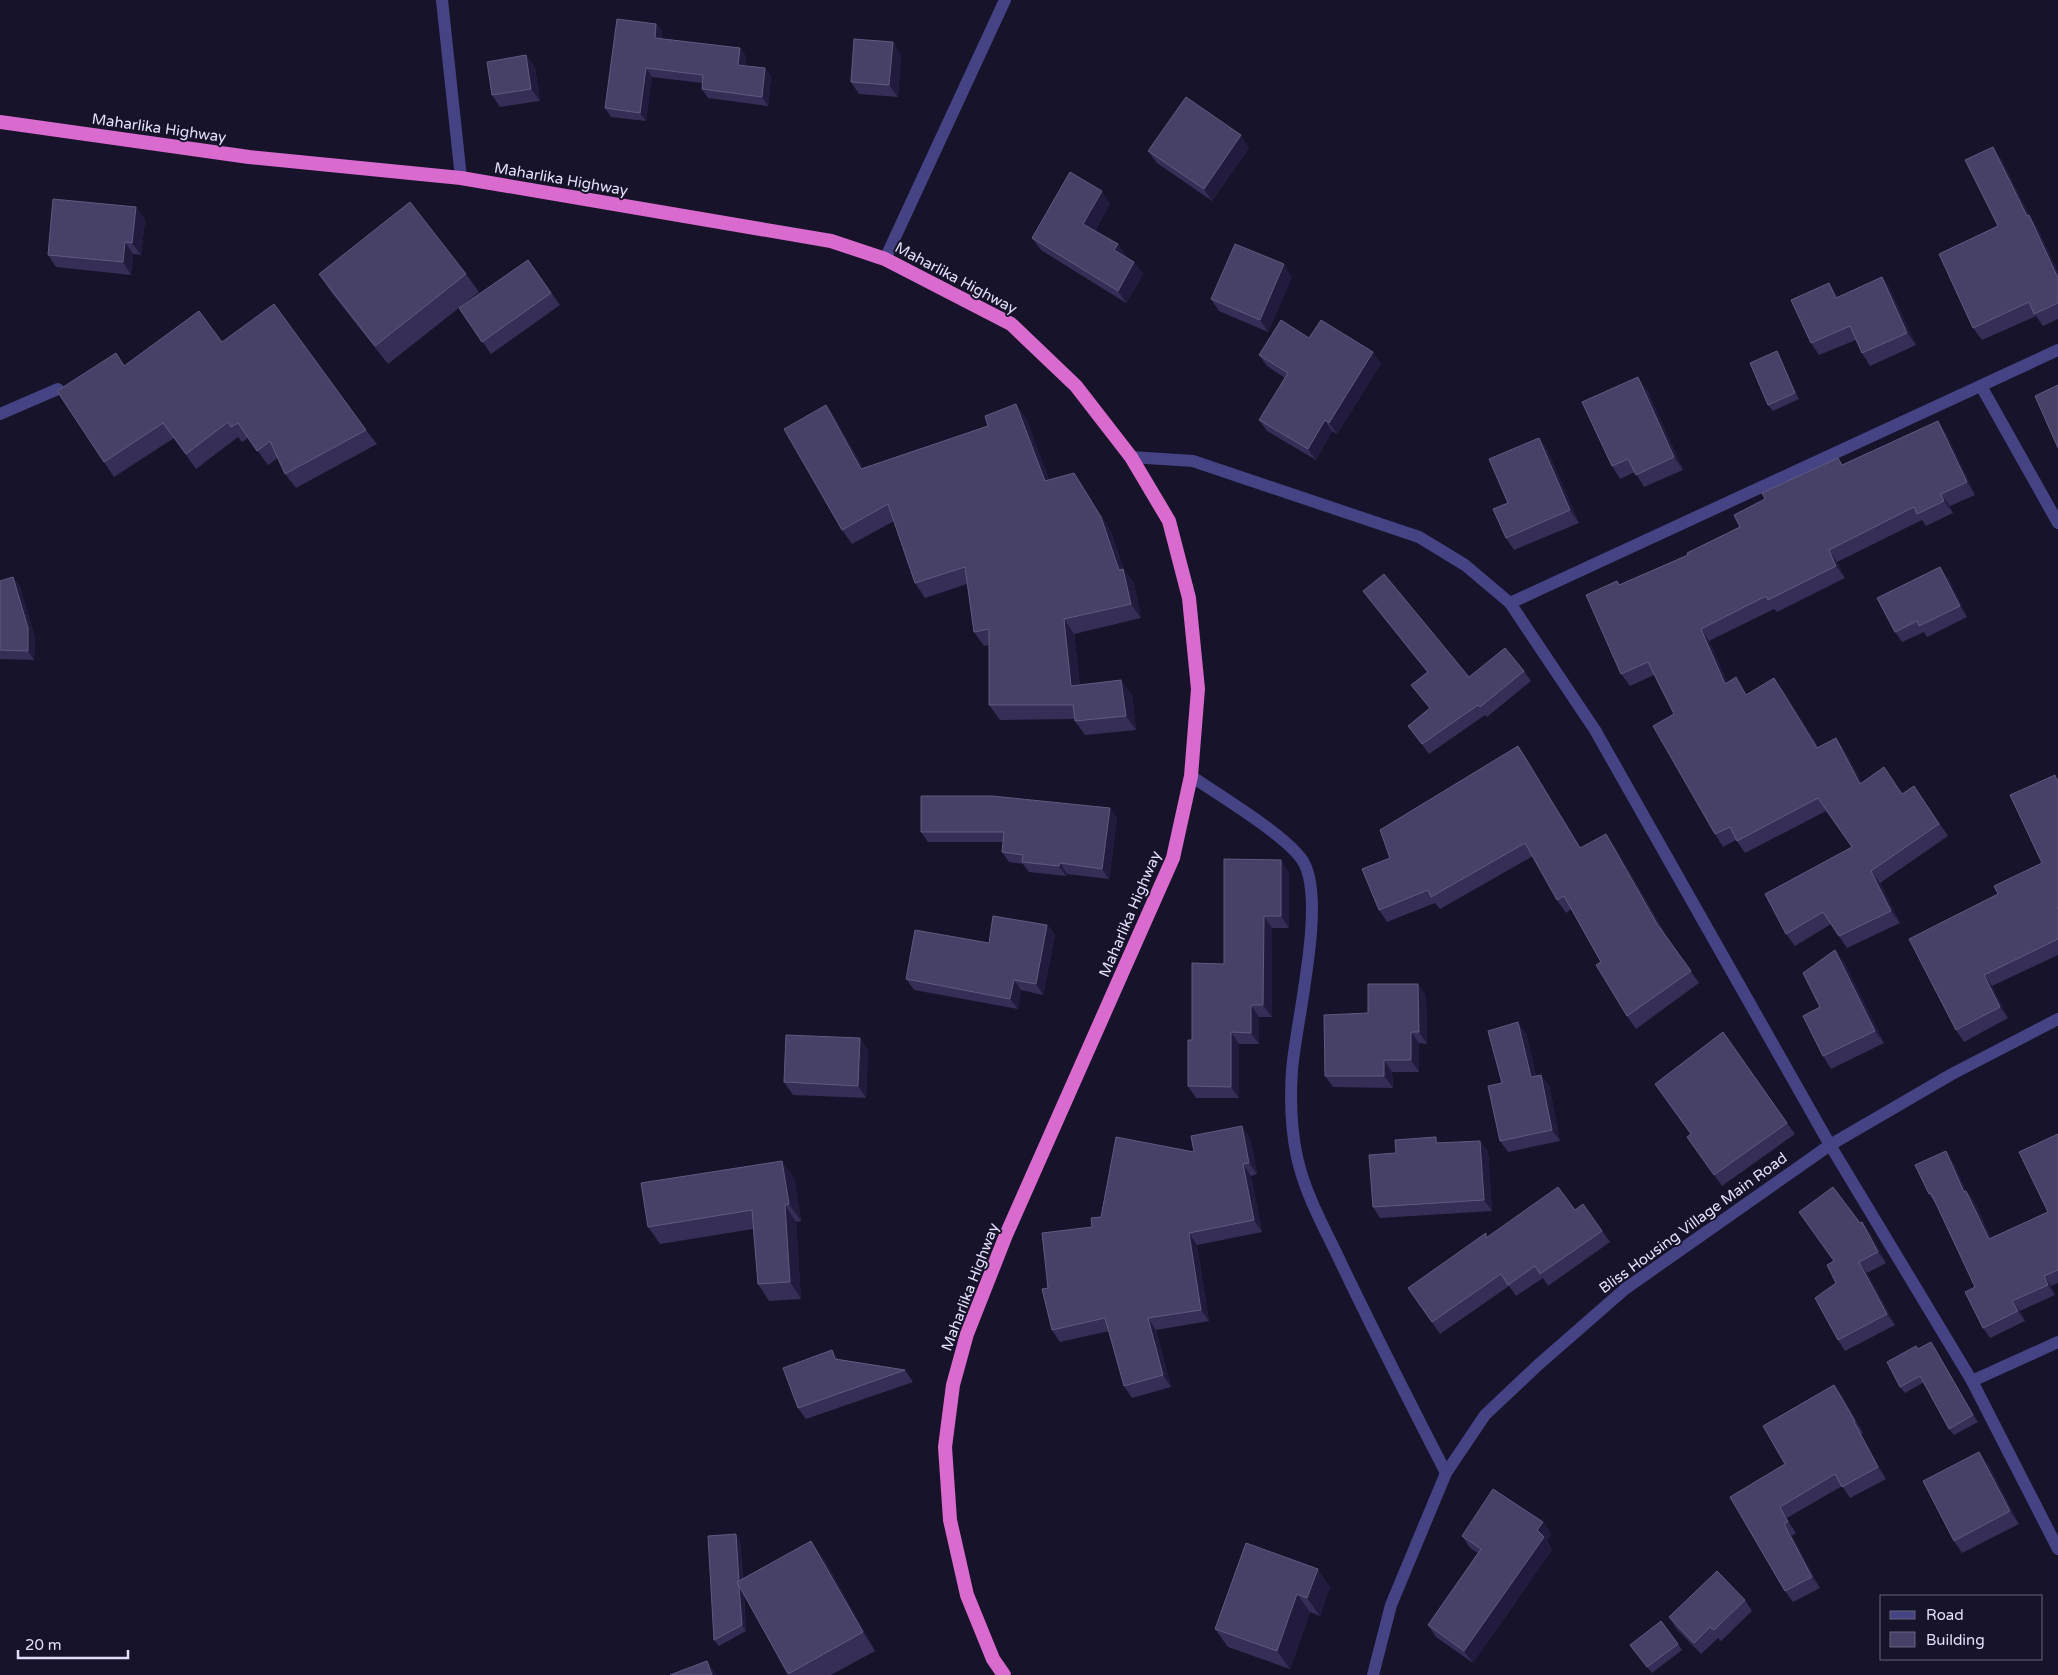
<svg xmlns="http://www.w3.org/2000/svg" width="2058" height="1675" font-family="'Varela Round',sans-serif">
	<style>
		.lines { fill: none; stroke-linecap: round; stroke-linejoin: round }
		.service { stroke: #454384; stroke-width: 12 }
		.minor { stroke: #454384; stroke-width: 12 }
		.tertiary { stroke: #454384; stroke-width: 12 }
		.trunk { stroke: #d96ace; stroke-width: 14 }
		.wall { fill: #362e56 }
		.shaded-wall { fill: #221b3d }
		.building { fill: #484167; stroke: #605a7f }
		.labels { text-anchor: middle; stroke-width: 4; stroke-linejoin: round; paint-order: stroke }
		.street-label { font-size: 15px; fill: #e2dffc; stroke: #17132a }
	</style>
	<rect width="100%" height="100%" fill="#17132a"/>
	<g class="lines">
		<!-- service -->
		<path class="service" d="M442 0 461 178"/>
		<!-- minor -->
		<g class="minor">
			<path d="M885 259 1005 0"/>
			<path d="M1981 386 2058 523"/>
			<path d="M0 414 58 389"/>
			<path d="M1131 457 1193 461 1419 537 1465 565 1510 603 1595 730 1830 1145 1972 1381 2058 1549"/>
			<path d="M1510 603 2058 350"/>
			<path d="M1191 776C1217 794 1291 838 1304 863 1326 904 1296 1021 1292 1070 1290 1099 1291 1129 1297 1157 1305 1194 1325 1229 1341 1263 1375 1334 1410 1403 1446 1473"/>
			<path d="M1972 1381 2058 1342"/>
		</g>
		<!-- tertiary -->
		<path class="tertiary" d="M1373 1675 1391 1605 1446 1473 1485 1415 1538 1365 1625 1289 1830 1145 1952 1074 2058 1019"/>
		<!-- trunk -->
		<path class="trunk" d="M0 122 249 157 461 178 831 241 885 259 1011 324 1076 386 1131 457 1169 521 1189 598 1198 689 1191 776 1173 858 1006 1235 967 1334 953 1385 945 1447 950 1520 967 1595 993 1659 1004 1675"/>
	</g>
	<!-- wall -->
	<g class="wall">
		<path d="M656 24 662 32V39L740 48 746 57 745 66 765 68 771 77 768 106 708 98 702 89V83L652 77 646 121 611 117 605 108Z"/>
		<path d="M893 42 901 55 898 97 859 94 851 82Z"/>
		<path d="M526 55 535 68 540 101 500 107 492 95Z"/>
		<path d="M1249 148 1212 201 1157 163 1148 151Z"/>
		<path d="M2001 159 2030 217 2037 227 2058 272V319L2043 326 2036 316 1982 340 1973 328 1998 226Z"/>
		<path d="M1110 203 1095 231 1118 244 1126 256V257L1134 262 1143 274 1126 303 1041 250 1032 238Z"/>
		<path d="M136 207 145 220 141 255 133 254 131 275 56 267 48 255Z"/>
		<path d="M528 260 560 305 491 354 459 308Z"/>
		<path d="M319 274H466L479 292 388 364 331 292Z"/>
		<path d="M1292 277 1268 332 1219 311 1211 299Z"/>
		<path d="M1882 277 1890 289 1916 345 1870 366 1862 353 1856 340 1819 355 1811 343 1838 297Z"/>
		<path d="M1309 338 1381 364 1337 434 1332 431 1316 460 1267 431 1259 420 1285 378 1267 366 1259 355Z"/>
		<path d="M222 342 366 430 377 444 296 488 285 474 278 458 268 465 248 438 242 442 238 437 196 469 174 438 114 477 104 462 116 353 125 366Z"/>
		<path d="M1781 358 1799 399 1773 411 1768 405Z"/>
		<path d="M1647 390 1683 470 1644 487 1635 472 1620 479 1612 466Z"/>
		<path d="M826 405 836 420 863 468 1026 418 1049 480 1074 473 1084 488 1111 532 1124 570 1134 584 1141 618 1074 634 1080 685 1132 695 1136 730 1085 735 1075 721V719L1000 720 989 705V645L984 646 974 632 967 584 925 598 915 583 894 521 852 544 842 530Z"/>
		<path d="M1946 433 1975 495 1950 506 1953 513 1926 526 1922 520 1837 562 1845 578 1777 612 1774 609 1709 641 1727 682 1747 694 1783 690 1818 747 1836 738 1844 750 1862 783 1903 794 1914 786 1948 836 1880 883 1900 923 1847 948 1831 924 1795 946 1786 934 1852 847 1826 811 1745 853 1736 840 1723 847 1715 834 1674 714 1654 675 1630 686 1621 674 1617 581 1620 585 1688 555 1740 527 1843 465Z"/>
		<path d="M1539 438 1547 450 1579 523 1514 550 1506 538 1508 503Z"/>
		<path d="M13 577 20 587 35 638 34 660 0 659V581Z"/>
		<path d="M1948 578 1967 617 1927 637 1924 632 1902 642 1895 632Z"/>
		<path d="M1363 591 1469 677 1524 671 1531 681 1487 717 1485 715 1429 754 1408 726 1430 709 1411 685 1427 672 1370 601Z"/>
		<path d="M1527 759 1581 848 1615 847 1665 934 1699 983 1636 1029 1627 1016 1601 962 1571 909 1566 913 1557 900 1533 856 1440 909 1435 903 1387 922 1379 910 1390 858Z"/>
		<path d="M2055 775 2058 780V955L1992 986 2008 1018 1964 1042 1956 1030 1998 894 2042 863Z"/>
		<path d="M1117 818 1109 879 1067 874 1066 876 1029 872 1023 864 1009 862 1002 852 1003 842H928L921 832Z"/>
		<path d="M1289 871V928H1272V1017H1259V1044H1239V1098H1196L1188 1086 1192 1040 1224 964Z"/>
		<path d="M1047 925 1055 935 1043 995 1021 990 1018 1009 914 990 906 979 989 943Z"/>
		<path d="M1844 962 1884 1043 1831 1069 1823 1056 1820 1007Z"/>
		<path d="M1426 995 1427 1044 1419 1043V1072H1392L1393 1088 1333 1087 1325 1076 1368 1013Z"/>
		<path d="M1723 1032 1795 1134 1722 1186 1687 1137 1691 1134Z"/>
		<path d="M1526 1033 1536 1076 1541 1075 1549 1086 1560 1141 1508 1152 1500 1141 1502 1083Z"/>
		<path d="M860 1038 868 1051 866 1098 793 1095 784 1082Z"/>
		<path d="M2058 1134V1283L2051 1286 2055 1295 2020 1311 2025 1321 1990 1338 1983 1328 1975 1287 1936 1204 1929 1194 1953 1162 1966 1191 1974 1201 1991 1238 2048 1212Z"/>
		<path d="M1250 1138 1257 1174 1251 1176 1262 1232 1197 1245 1209 1321 1156 1330 1171 1387 1132 1398 1124 1386 1109 1331 1060 1342 1052 1330 1048 1288 1092 1227 1194 1152Z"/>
		<path d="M1480 1141 1488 1152 1492 1211 1380 1218 1373 1207 1396 1153 1440 1143Z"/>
		<path d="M794 1177 801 1221 796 1222 801 1299 769 1301 758 1284 753 1229 660 1244 648 1227Z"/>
		<path d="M1583 1204 1610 1242 1548 1286 1543 1278 1516 1296 1509 1286 1440 1334 1408 1288 1488 1237 1575 1210Z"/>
		<path d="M1862 1222 1870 1233 1886 1263 1867 1273 1895 1325 1845 1351 1838 1340 1836 1283 1834 1261 1860 1223Z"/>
		<path d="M1935 1348 1978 1422 1954 1435 1949 1429 1924 1382 1905 1393 1900 1387 1918 1349Z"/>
		<path d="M832 1350 838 1359 905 1370 913 1382 806 1419 798 1408Z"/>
		<path d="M1834 1385 1842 1396 1863 1433 1861 1434 1886 1479 1850 1498 1842 1486 1787 1518 1796 1533 1792 1536 1820 1588 1793 1602 1785 1591 1730 1497 1785 1464Z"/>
		<path d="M1988 1464 2019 1524 1962 1553 1954 1541Z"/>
		<path d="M1543 1522 1551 1534 1547 1541 1552 1550 1473 1663 1436 1637 1428 1625 1478 1553 1470 1548 1462 1536Z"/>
		<path d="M740 1541 743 1579 824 1559 875 1651 831 1675H789L744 1595 746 1631 719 1646 714 1640Z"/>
		<path d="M1246 1543 1330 1587 1320 1616 1310 1612 1290 1669 1228 1647 1215 1629Z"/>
		<path d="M1745 1600 1752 1611 1721 1641 1718 1638 1701 1654 1676 1628 1669 1617Z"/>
		<path d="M1678 1644 1682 1650 1652 1673 1635 1651Z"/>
	</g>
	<!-- shaded-wall -->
	<g class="shaded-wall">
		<path d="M656 24 662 32 661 46 655 38Z"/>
		<path d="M893 42 901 55 898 97 889 85Z"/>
		<path d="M740 48 746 57 744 74 738 65Z"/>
		<path d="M526 55 535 68 540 101 531 89Z"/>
		<path d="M646 68 652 77 646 121 640 113Z"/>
		<path d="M765 68 771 77 768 106 762 97Z"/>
		<path d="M1241 135 1249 148 1212 201 1204 189Z"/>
		<path d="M1993 147 2001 159 2030 217 2037 227 2058 272V278Z"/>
		<path d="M1102 191 1110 203 1092 236 1083 224Z"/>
		<path d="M136 207 145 220 141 255 132 243Z"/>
		<path d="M125 242 133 254 131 275 123 262Z"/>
		<path d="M1118 244 1126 256 1122 262 1114 250Z"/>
		<path d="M1134 262 1143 274 1126 303 1118 291Z"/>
		<path d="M1284 264 1292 277 1268 332 1260 320Z"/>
		<path d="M1882 277 1890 289 1916 345 1907 333Z"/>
		<path d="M1829 283 1837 295 1845 310 1836 298Z"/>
		<path d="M1777 351 1781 358 1799 399 1795 393Z"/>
		<path d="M1373 352 1381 364 1337 434 1329 423Z"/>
		<path d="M1638 377 1647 390 1683 470 1674 457Z"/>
		<path d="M1016 404 1026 418 1055 496 1045 481Z"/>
		<path d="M826 405 836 420 871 483 861 469Z"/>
		<path d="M1325 420 1332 431 1316 460 1308 449Z"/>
		<path d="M1938 421 1946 433 1975 495 1967 482Z"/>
		<path d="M1539 438 1547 450 1579 523 1570 510Z"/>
		<path d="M1074 473 1084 488 1111 532 1124 570 1134 584 1141 618 1131 604 1119 570Z"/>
		<path d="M1941 494 1950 506 1953 513 1944 501Z"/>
		<path d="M1829 550 1837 562 1845 578 1836 566Z"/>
		<path d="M1940 567 1948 578 1967 617 1960 606Z"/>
		<path d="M13 577 20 587 35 638 34 660 28 651Z"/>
		<path d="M1064 619 1074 634 1082 701 1071 686Z"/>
		<path d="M1701 629 1709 641 1733 696 1725 684Z"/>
		<path d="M1774 678 1783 690 1825 760 1817 748Z"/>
		<path d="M1121 680 1132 695 1136 730 1126 716Z"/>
		<path d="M1836 738 1844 750 1869 796 1860 784Z"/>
		<path d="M1518 746 1527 759 1589 861 1580 848Z"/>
		<path d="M1110 808 1117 818 1109 879 1102 869Z"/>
		<path d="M1606 834 1615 847 1665 936 1657 924Z"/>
		<path d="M1281 860 1289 871V928L1281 916Z"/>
		<path d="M1060 863 1067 874 1066 876 1059 866Z"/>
		<path d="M1871 871 1880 883 1900 923 1891 911Z"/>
		<path d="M1264 916 1272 928V1017L1263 1005Z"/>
		<path d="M1047 925 1055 935 1043 995 1036 984Z"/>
		<path d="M1835 950 1844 962 1884 1043 1875 1031Z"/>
		<path d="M1984 975 1992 986 2008 1018 2000 1007Z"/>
		<path d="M1014 980 1021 990 1018 1009 1010 999Z"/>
		<path d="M1418 984 1426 995 1427 1044 1419 1032Z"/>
		<path d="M1251 1005 1259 1017V1044L1251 1033Z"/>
		<path d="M1518 1022 1526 1033 1539 1088 1531 1077Z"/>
		<path d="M1231 1032 1239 1044V1098L1231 1087Z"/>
		<path d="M1411 1032 1419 1043V1072L1411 1060Z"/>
		<path d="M860 1038 868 1051 866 1098 858 1086Z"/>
		<path d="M1384 1060 1392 1072 1393 1088 1384 1076Z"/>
		<path d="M1541 1075 1549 1086 1560 1141 1552 1130Z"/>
		<path d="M1242 1126 1250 1138 1257 1174 1249 1163Z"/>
		<path d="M1436 1137 1443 1148 1436 1143Z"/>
		<path d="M1480 1141 1488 1152 1492 1211 1484 1200Z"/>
		<path d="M1946 1151 1953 1162 1971 1202 1964 1192Z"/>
		<path d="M782 1161 794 1177 801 1221 789 1204Z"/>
		<path d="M1243 1164 1251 1176 1262 1232 1254 1220Z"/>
		<path d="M1966 1191 1974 1201 1996 1249 1989 1239Z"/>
		<path d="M785 1205 796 1222 801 1299 790 1282Z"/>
		<path d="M1862 1222 1870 1233 1886 1263 1878 1252Z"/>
		<path d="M1189 1233 1197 1245 1209 1321 1201 1310Z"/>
		<path d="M1859 1262 1867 1273 1895 1325 1887 1314Z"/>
		<path d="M2044 1276 2051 1286 2055 1295 2048 1285Z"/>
		<path d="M2012 1301 2020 1311 2025 1321 2018 1311Z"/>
		<path d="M1148 1318 1156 1330 1171 1387 1163 1375Z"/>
		<path d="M1931 1342 1935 1348 1978 1422 1973 1415Z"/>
		<path d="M832 1350 840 1362 835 1359Z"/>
		<path d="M1834 1385 1842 1396 1863 1433 1855 1421Z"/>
		<path d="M1854 1422 1861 1434 1886 1479 1878 1467Z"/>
		<path d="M1979 1452 1988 1464 2019 1524 2010 1511Z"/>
		<path d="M1780 1507 1787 1518 1796 1533 1788 1522Z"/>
		<path d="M1543 1522 1551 1534 1547 1541 1552 1550 1473 1663 1464 1651Z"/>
		<path d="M1784 1524 1792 1536 1820 1588 1812 1577Z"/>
		<path d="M736 1534 740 1541 746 1631 742 1625Z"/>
		<path d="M811 1541 824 1559 875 1651 863 1632Z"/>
		<path d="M1318 1569 1330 1587 1320 1616 1307 1598Z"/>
		<path d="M1297 1594 1310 1612 1290 1669 1277 1651Z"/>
		<path d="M707 1661 715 1673 716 1675H712Z"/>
	</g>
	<!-- building -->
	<g class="building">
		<path d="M617 19 656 24 655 38 740 48 738 65 765 68 762 97 702 89 703 75 646 68 640 113 605 108Z"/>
		<path d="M854 39 893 42 889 85 851 82Z"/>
		<path d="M526 55 531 89 492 95 487 62Z"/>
		<path d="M1186 97 1241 135 1204 189 1148 151Z"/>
		<path d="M1993 147 2027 216 2029 215 2058 278V303L2034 314 2029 302 1973 328 1939 254 1998 226 1965 160Z"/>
		<path d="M1070 172 1102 191 1083 224 1118 244 1114 250 1134 262 1118 291 1032 238Z"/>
		<path d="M53 199 136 207 132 243 125 242 123 262 48 255Z"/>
		<path d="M410 202 466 274 375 346 319 274Z"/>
		<path d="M1235 244 1284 264 1260 320 1211 299Z"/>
		<path d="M528 260 551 293 482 342 459 308Z"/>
		<path d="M1882 277 1907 333 1862 353 1850 326 1811 343 1791 300 1829 283 1836 298Z"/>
		<path d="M274 304 366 430 285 474 270 441 257 451 238 423 231 427 228 422 186 454 163 423 104 462 57 391 116 353 124 366 199 311 222 342Z"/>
		<path d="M1281 320 1309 338 1321 320 1373 352 1329 423 1325 420 1308 449 1259 420 1288 373 1259 355Z"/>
		<path d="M1777 351 1795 393 1768 405 1750 363Z"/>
		<path d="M1638 377 1674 457 1636 475 1628 459 1612 466 1582 402Z"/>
		<path d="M2058 385V448L2035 396Z"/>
		<path d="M1016 404 1045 481 1074 473 1101 517 1119 570 1123 569 1131 604 1064 619 1071 686 1121 680 1126 716 1075 721 1073 705H989V629L974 632 965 567 915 583 888 504 842 530 784 429 826 405 861 469 988 426 985 416Z"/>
		<path d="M1938 421 1967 482 1941 494 1944 501 1917 514 1914 507 1829 550 1836 566 1768 600 1766 596 1701 629 1725 684 1736 677 1746 695 1774 678 1817 748 1836 738 1860 784 1884 767 1902 794 1914 786 1939 824 1871 871 1891 911 1839 936 1823 912 1786 934 1765 894 1852 847 1818 798 1737 841 1730 827 1715 834 1653 726 1674 714 1648 662 1621 674 1586 595 1617 581 1619 585 1688 555 1687 553 1740 527 1734 515 1765 499 1762 493 1838 458 1842 465Z"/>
		<path d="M1539 438 1570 510 1506 538 1493 509 1508 503 1489 459Z"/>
		<path d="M1940 567 1960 606 1919 626 1917 621 1895 632 1877 598Z"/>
		<path d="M1384 574 1469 677 1505 648 1524 671 1480 707 1478 705 1422 744 1408 726 1430 708 1411 685 1428 672 1363 591Z"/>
		<path d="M13 577 28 628V651L0 650V581Z"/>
		<path d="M1518 746 1580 848 1606 834 1657 924 1691 971 1627 1016 1596 965 1601 962 1564 896 1557 900 1525 843 1431 897 1428 890 1379 910 1362 869 1390 858 1380 830Z"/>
		<path d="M2055 775 2058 783V907H2057L2058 909V939L1984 975 2000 1007 1956 1030 1909 939 1998 894 1994 886 2042 863 2010 795Z"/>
		<path d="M921 796H992L1110 808 1102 869 1060 863 1059 866 1022 862 1023 855 1002 852 1004 832H921Z"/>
		<path d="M1224 859 1281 860V916H1264L1263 1005H1251V1033L1231 1032V1087L1188 1086V1040H1192V963L1224 964Z"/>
		<path d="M993 916 1047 925 1036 984 1014 980 1010 999 906 979 915 930 989 943Z"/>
		<path d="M1835 950 1875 1031 1823 1056 1803 1016 1820 1007 1803 973Z"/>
		<path d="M1368 984H1418L1419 1032H1411V1060H1384V1076H1325L1324 1015 1368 1013Z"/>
		<path d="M1518 1022 1531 1077 1541 1075 1552 1130 1500 1141 1488 1086 1502 1083 1488 1031Z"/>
		<path d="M1723 1032 1787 1123 1714 1175 1687 1137 1691 1134 1655 1084Z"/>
		<path d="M786 1035 860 1038 858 1086 784 1082Z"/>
		<path d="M1242 1126 1249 1163 1243 1164 1254 1220 1189 1233 1201 1310 1148 1318 1163 1375 1124 1386 1105 1318 1052 1330 1042 1289 1048 1288 1042 1233 1092 1227 1091 1218 1101 1217 1116 1137 1194 1152 1191 1136Z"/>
		<path d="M2058 1134V1270L2044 1276 2048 1285 2012 1301 2018 1311 1983 1328 1965 1292 1975 1287 1931 1193 1929 1194 1915 1165 1946 1151 1964 1192 1966 1191 1989 1239 2048 1212 2019 1152Z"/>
		<path d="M1436 1137V1143L1480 1141 1484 1200 1373 1207 1369 1155 1396 1153 1395 1140Z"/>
		<path d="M782 1161 789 1204 785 1205 790 1282 758 1284 752 1210 648 1227 641 1183Z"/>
		<path d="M1558 1187 1575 1210 1583 1204 1602 1231 1540 1274 1535 1266 1508 1285 1501 1274 1432 1322 1408 1288 1486 1233V1238Z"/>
		<path d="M1833 1187 1860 1223 1862 1222 1878 1252 1859 1262 1887 1314 1838 1340 1815 1298 1836 1283 1827 1265 1834 1261 1799 1212Z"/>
		<path d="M1931 1342 1973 1415 1949 1429 1920 1376 1900 1387 1887 1362 1916 1346 1918 1349Z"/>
		<path d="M832 1350 835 1359 905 1370 798 1408 783 1368Z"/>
		<path d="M1834 1385 1855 1421 1854 1422 1878 1467 1842 1487 1835 1474 1780 1507 1788 1522 1784 1524 1812 1577 1785 1591 1730 1497 1785 1464 1763 1426Z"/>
		<path d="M1979 1452 2010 1511 1954 1541 1923 1481Z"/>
		<path d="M1493 1489 1543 1522 1537 1530 1544 1537 1464 1651 1428 1625 1481 1549 1462 1536Z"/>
		<path d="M736 1534 739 1581 737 1582 739 1587 742 1625 714 1640 708 1536Z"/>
		<path d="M811 1541 863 1632 788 1674 737 1582Z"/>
		<path d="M1246 1543 1318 1569 1307 1598 1297 1594 1277 1651 1215 1629Z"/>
		<path d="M1717 1571 1745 1600 1714 1630 1710 1627 1694 1643 1669 1617Z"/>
		<path d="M1661 1621 1678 1644 1647 1667 1630 1645Z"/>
		<path d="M707 1661 712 1675H670Z"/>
	</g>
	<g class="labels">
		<!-- street labels -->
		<g class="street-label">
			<text transform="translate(159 128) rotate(8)" y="5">Maharlika Highway</text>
			<text transform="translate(561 179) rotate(10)" y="5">Maharlika Highway</text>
			<text transform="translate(956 278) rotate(28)" y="5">Maharlika Highway</text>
			<text transform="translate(1130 914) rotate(-67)" y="5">Maharlika Highway</text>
			<text transform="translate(1693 1223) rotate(-36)" y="5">Bliss Housing Village Main Road</text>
			<text transform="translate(970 1287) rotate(-69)" y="5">Maharlika Highway</text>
		</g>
	</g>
	<!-- legend -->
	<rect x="1880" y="1595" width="162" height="65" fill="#17132a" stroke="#68657e"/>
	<rect x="1890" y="1611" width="25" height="8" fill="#454384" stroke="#68657e"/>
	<text x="1926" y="1620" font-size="15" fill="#e2dffc">Road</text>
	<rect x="1890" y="1632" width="25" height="15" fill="#484167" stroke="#68657e"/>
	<text x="1926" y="1645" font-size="15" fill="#e2dffc">Building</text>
	<!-- scale -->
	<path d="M18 1650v8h110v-8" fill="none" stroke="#e2dffc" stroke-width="2.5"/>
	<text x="25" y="1650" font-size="15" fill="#e2dffc" stroke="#17132a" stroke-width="4" paint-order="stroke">20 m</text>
</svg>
